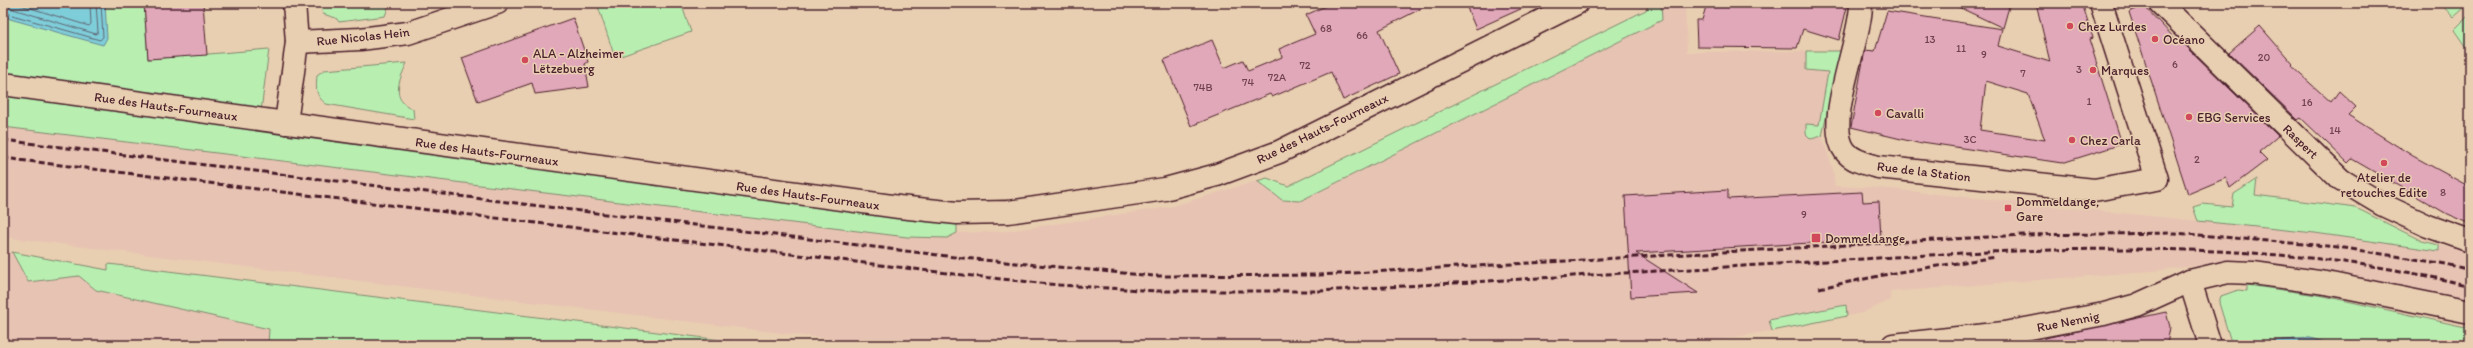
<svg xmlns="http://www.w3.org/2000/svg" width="2473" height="348" font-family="Itim,sans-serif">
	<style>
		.built { fill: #e7c3b3 }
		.green { fill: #b8efb1; stroke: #81876e }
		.water { fill: #7eceda; stroke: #698894 }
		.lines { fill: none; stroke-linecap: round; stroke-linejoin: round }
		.shore { stroke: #5f6571; stroke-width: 1 }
		.building { fill: #e1a8b9; stroke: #4a1f2b; fill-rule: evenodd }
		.minor-casing { stroke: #4a1f2b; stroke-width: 25 }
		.minor { stroke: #e9cfb1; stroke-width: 22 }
		.rail { stroke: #4a1f2b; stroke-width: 3; stroke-dasharray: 6 3; stroke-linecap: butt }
		.poi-dot { fill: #d1495b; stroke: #e9cfb1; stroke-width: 1.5 }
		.labels { text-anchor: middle; stroke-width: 3; stroke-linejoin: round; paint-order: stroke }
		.number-label { font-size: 11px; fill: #70414e }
		.poi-label { font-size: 13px; fill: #4a1f2b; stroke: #e9cfb1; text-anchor: start }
		.street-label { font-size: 13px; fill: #4a1f2b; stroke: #e9cfb1 }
	</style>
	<rect width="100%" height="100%" fill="#e9cfb1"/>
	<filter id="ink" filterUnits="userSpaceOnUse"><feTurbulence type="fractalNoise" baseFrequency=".025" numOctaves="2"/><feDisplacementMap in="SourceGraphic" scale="8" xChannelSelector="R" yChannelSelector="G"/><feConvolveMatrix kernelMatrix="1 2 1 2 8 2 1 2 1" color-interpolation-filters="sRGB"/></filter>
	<g filter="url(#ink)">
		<!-- built -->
		<g class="built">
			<path d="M1661 3H1685L1687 52 1806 51V70L1828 72 1819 126 1806 124V134L1811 139 1822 136 1833 169 1835 186 1880 188 2315 233 2438 251 2439 245 2470 253V303L2229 262 2153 271 1890 292 1891 300 1862 313 1847 316 1846 305 1769 320 1772 331 1687 345H878L3 237V127L907 237 947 238 957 233 1008 231 1169 207 1257 181 1282 200 1300 201 1661 20Z"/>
			<path d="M3 251 12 252 28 282 79 276 96 290 270 329 268 345H3Z"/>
		</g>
		<!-- green -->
		<g class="green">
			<path d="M3 3H144L148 59 269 49 260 119 957 213V233L947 238 907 237 3 127Z"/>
			<path d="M320 3H387L388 8 385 16 339 22 336 18 323 14Z"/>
			<path d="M597 3H681L691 32 615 58Z"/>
			<path d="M1650 3H1661L1662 20 1300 201 1282 200 1257 181 1267 178 1288 186 1646 10Z"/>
			<path d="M2440 3H2469L2453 17Z"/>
			<path d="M2470 14V53L2454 30Z"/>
			<path d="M1806 51H1841L1822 136 1811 139 1806 134V124L1819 125 1828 72 1806 70Z"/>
			<path d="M407 63C399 80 390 100 413 109L414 119 326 104C315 95 316 89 317 75L324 70Z"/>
			<path d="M2257 179 2255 195 2356 208 2422 241 2439 245V251L2315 233 2198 221 2193 207 2203 204 2232 207 2234 194Z"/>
			<path d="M12 252 108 270V264L144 268 761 345H268L269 329 96 290 79 276 28 282Z"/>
			<path d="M2247 285 2324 296 2470 328V345H2336L2309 338 2273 341 2253 345H2232L2219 303 2221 296 2238 290 2247 291Z"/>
			<path d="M1846 305 1847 316 1772 331 1769 320Z"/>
		</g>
		<!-- water -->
		<g class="water">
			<path d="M3 3H105L107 38 103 45 10 19 3 13Z"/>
			<path d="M2309 338 2336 345H2253L2273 341Z"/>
		</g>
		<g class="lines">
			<!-- shore -->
			<g class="shore">
				<path d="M14 3 89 26 91 24 90 3"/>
				<path d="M3 6 96 34 98 32 96 3"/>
				<path d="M3 11 12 15 100 40 103 37 101 3"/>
				<path d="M2271 345 2309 342 2319 345"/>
			</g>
		</g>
		<!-- building -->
		<g class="building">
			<path d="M144 3H203L207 55 148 59Z"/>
			<path d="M1332 3H1432L1379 30 1399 74 1343 100 1331 72 1272 97 1270 94 1191 126 1164 60 1212 40 1224 68 1243 60 1248 71 1282 57 1279 49 1315 34 1306 15Z"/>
			<path d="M1465 3H1534L1476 29Z"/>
			<path d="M1707 3H1848L1839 40 1803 29 1797 48 1697 47 1696 20H1702Z"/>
			<path d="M1950 3H2010L2003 28Z"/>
			<path d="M2036 3H2082L2093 38 2089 39 2122 144 2062 163 1922 142V144L1851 127 1865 50 1875 51 1887 11 2002 29 1998 46 2050 62ZM1986 81 2028 94 2045 140 1980 130Z"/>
			<path d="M2144 6 2179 43H2183L2278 136 2259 152 2267 160 2230 188 2226 178 2188 194 2129 12Z"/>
			<path d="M573 18 588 62 585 64 589 87 535 94 532 83 478 102 462 58Z"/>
			<path d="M2260 26 2293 64 2291 66 2331 102 2339 91 2356 107 2348 115 2413 156 2470 187V224L2447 214 2352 159 2348 163 2301 118 2298 120 2229 53Z"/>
			<path d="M1728 190V199L1862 192 1863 202 1879 201 1881 239 1636 253 1698 293 1631 297 1625 196Z"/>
			<path d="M2166 312 2170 327 2167 345H2046L2045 338Z"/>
		</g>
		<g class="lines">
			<!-- minor casing -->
			<g class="minor-casing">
				<g id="minor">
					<path d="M1861 3C1862 38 1823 123 1845 151 1852 161 1867 164 1878 167L2094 190 2157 179 2101 3"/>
					<path d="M2160 3 2341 180 2383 205 2428 226 2470 241"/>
					<path d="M297 42 360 39 408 33 497 3"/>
					<path d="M3 84 899 207 957 213 1008 212 1165 189 1217 175 1279 152 1577 3"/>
					<path d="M286 123 297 42 294 3"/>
					<path d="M2190 281 2210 345"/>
					<path d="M1893 345 2004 333 2104 314 2137 305 2190 281 2228 272 2253 273 2326 283 2470 312"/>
				</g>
			</g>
			<!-- minor -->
			<use href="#minor" class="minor"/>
			<!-- rail -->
			<g class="rail">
				<path d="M3 140 963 258 1154 276 1318 275 2023 235 2175 233 2338 247 2446 264 2470 270"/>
				<path d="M3 158 963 275 1059 285 1157 291H1319L1963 253C2133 246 2304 244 2470 286"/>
				<path d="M1819 288 1899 272 1996 257"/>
			</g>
		</g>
	</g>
	<!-- markers -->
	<g class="poi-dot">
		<circle cx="2070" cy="26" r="4"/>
		<circle cx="2155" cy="39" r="4"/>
		<circle cx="525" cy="60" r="4"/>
		<circle cx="2093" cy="70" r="4"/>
		<circle cx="1878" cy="113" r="4"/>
		<circle cx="2189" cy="117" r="4"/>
		<circle cx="2072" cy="140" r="4"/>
		<circle cx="2384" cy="163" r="4"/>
		<rect x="2004" y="204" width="8" height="8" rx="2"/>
		<rect x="1811" y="233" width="10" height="10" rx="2"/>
	</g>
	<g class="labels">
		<!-- number labels -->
		<g class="number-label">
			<text x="1326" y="32">68</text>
			<text x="1362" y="39">66</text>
			<text x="1930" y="43">13</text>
			<text x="1961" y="52">11</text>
			<text x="1984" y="58">9</text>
			<text x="2264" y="61">20</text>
			<text x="2175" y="68">6</text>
			<text x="1305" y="69">72</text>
			<text x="2079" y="73">3</text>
			<text x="2023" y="77">7</text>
			<text x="1277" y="81">72A</text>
			<text x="1248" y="86">74</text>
			<text x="1203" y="91">74B</text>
			<text x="2089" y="105">1</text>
			<text x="2307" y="106">16</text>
			<text x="2335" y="134">14</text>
			<text x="1970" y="143">3C</text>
			<text x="2197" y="163">2</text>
			<text x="2443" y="196">8</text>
			<text x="1804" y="218">9</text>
		</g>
		<!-- poi labels -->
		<g class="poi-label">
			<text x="2078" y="31">Chez Lurdes</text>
			<text x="2163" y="44">Océano</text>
			<text x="533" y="58">ALA - Alzheimer<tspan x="533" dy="15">Lëtzebuerg</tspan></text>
			<text x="2101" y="75">Marques</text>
			<text x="1886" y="118">Cavalli</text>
			<text x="2197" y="122">EBG Services</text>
			<text x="2080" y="145">Chez Carla</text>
			<text x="2384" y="182" text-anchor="middle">Atelier de<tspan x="2384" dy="15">retouches Edite</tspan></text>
			<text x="2016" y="206">Dommeldange,<tspan x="2016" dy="15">Gare</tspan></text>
			<text x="1825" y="243">Dommeldange</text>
		</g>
		<!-- street labels -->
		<g class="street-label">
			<text transform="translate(363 36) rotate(-6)" y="5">Rue Nicolas Hein</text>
			<text transform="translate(166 106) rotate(8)" y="5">Rue des Hauts-Fourneaux</text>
			<text transform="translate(1322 128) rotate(-26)" y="5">Rue des Hauts-Fourneaux</text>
			<text transform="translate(2301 141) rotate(44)" y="5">Raspert</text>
			<text transform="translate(487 151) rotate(8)" y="5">Rue des Hauts-Fourneaux</text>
			<text transform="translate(1924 171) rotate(7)" y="5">Rue de la Station</text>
			<text transform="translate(808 195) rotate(8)" y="5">Rue des Hauts-Fourneaux</text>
			<text transform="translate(2068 321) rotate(-11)" y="5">Rue Nennig</text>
		</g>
	</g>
	<!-- margin -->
	<rect width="2473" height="348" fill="none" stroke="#e9cfb1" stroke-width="16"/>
	<rect x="8" y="8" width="2457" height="332" fill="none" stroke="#4a1f2b" stroke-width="1.5" filter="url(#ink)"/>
</svg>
